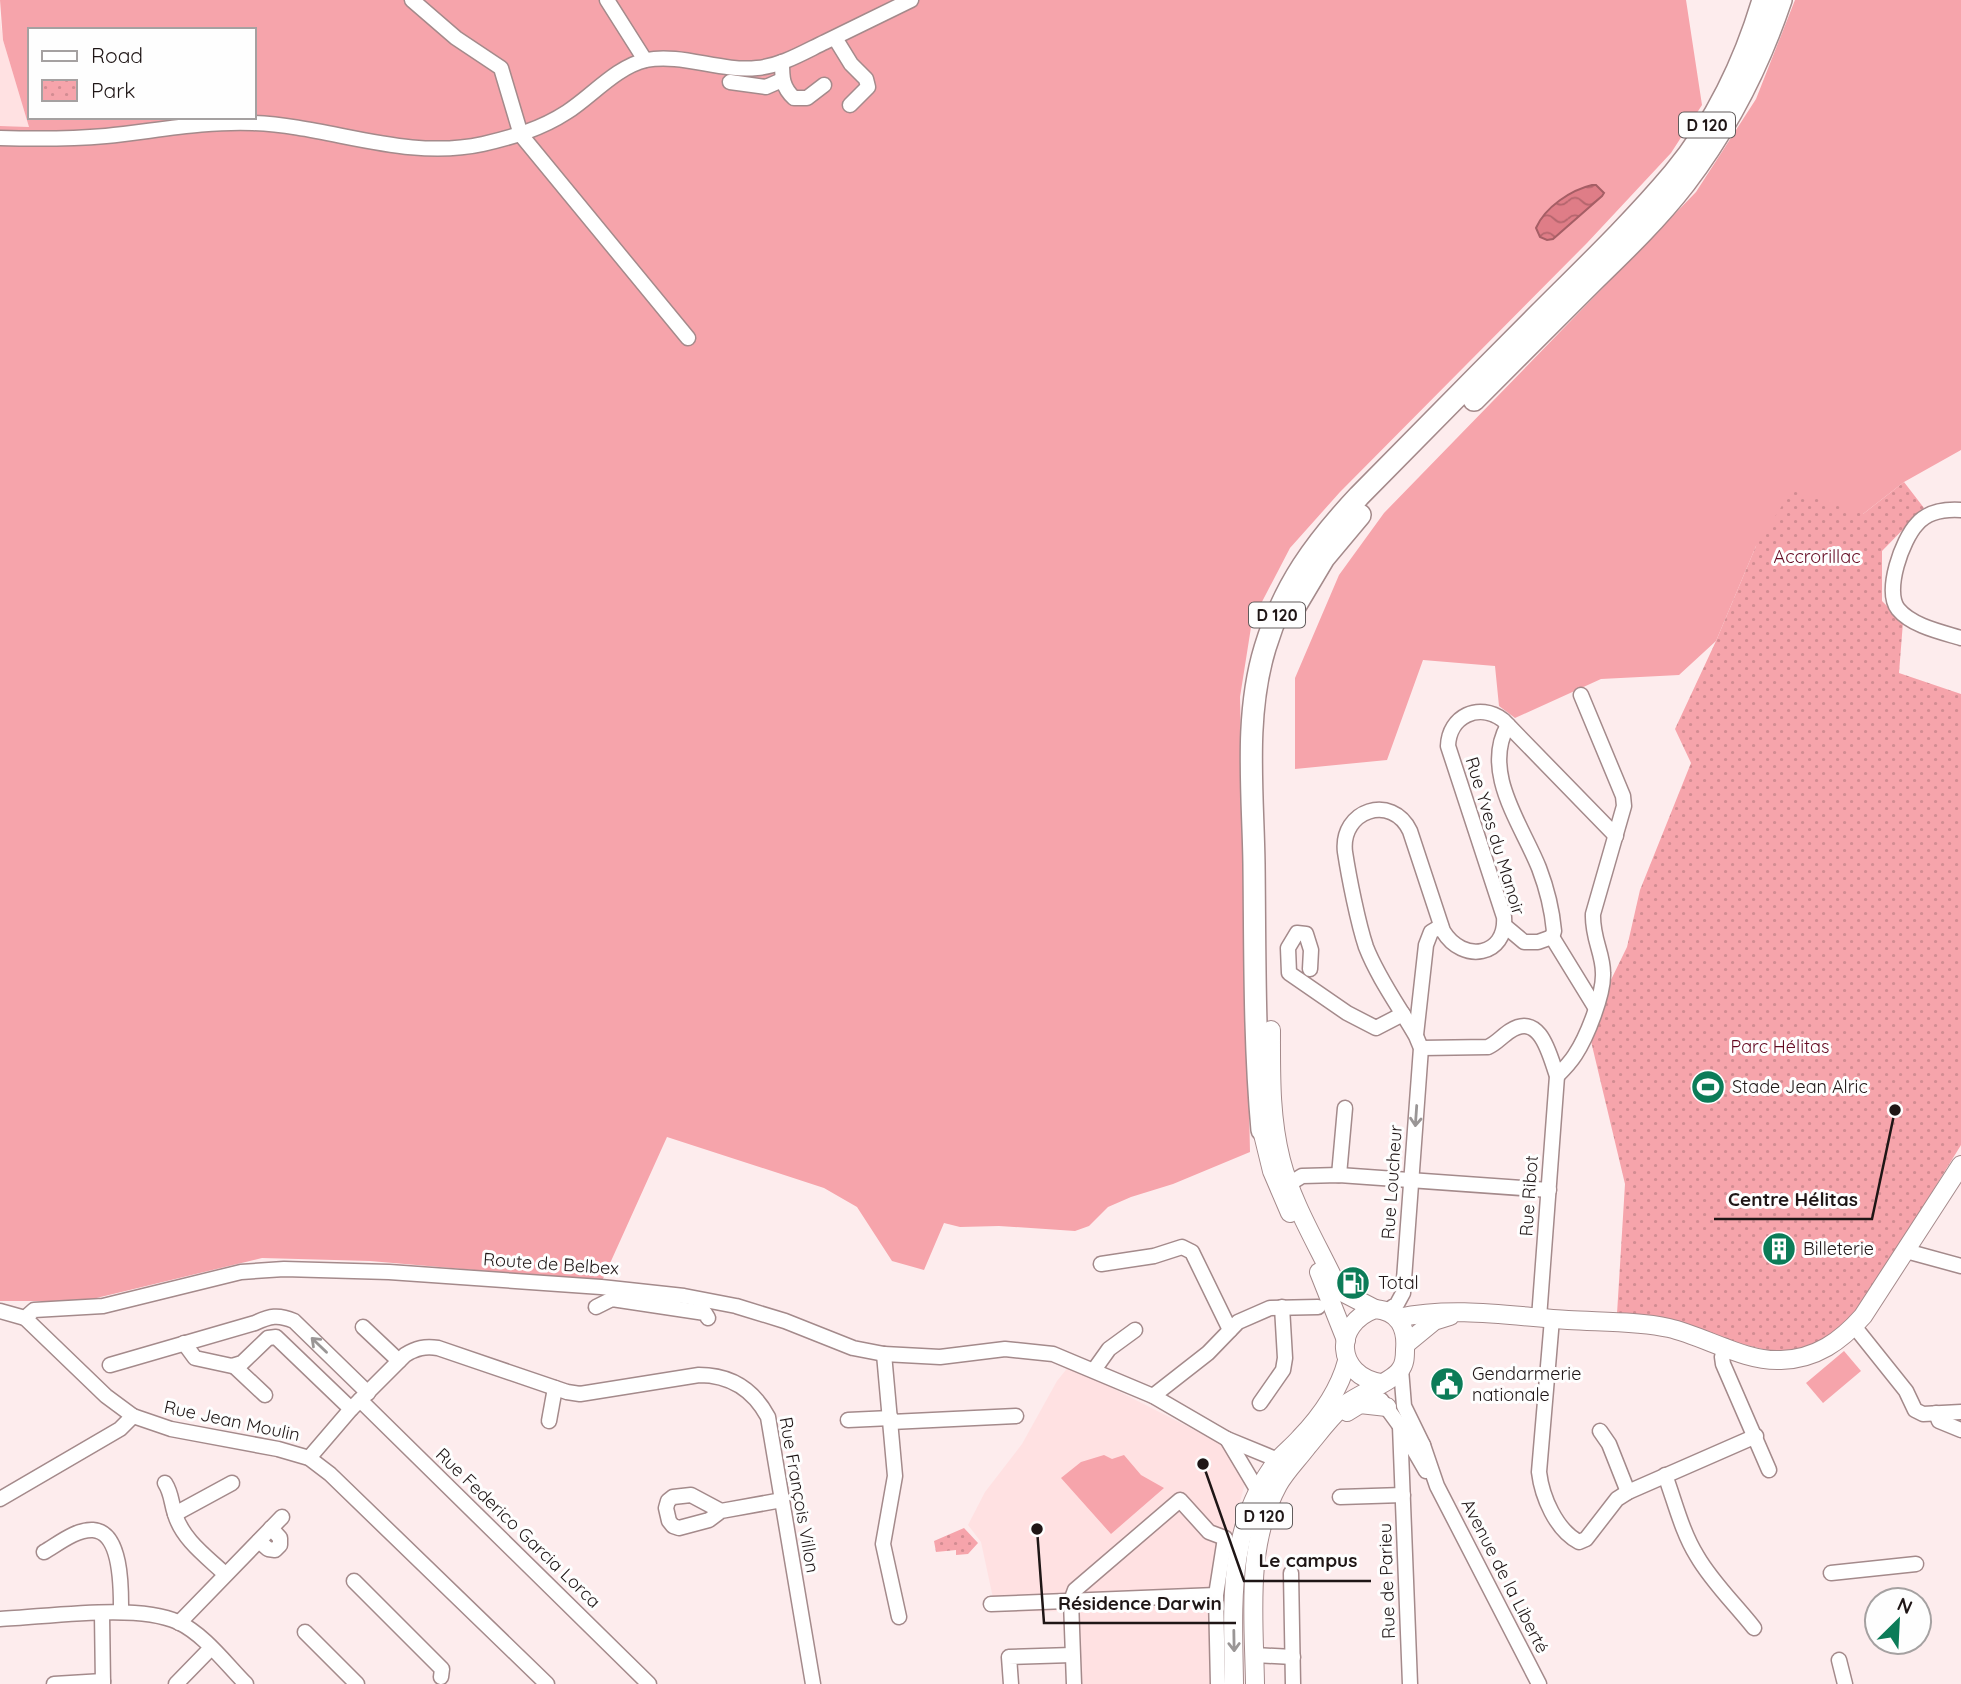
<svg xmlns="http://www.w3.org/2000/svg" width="1961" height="1684" font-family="Quicksand,sans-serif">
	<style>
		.built { fill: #ffe1e2 }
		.green { fill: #f6a4ab; fill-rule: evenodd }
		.park { fill: url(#park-dots) }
		.water { fill: url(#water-waves); stroke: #a55e65; stroke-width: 2 }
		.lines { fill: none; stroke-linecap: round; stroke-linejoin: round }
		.minor-casing { stroke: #a48a8b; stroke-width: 17 }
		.major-casing { stroke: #a48a8b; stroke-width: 20 }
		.highway-casing { stroke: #a48a8b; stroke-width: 24 }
		.minor { stroke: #fff; stroke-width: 14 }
		.major { stroke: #fff; stroke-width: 18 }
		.highway { stroke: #fff; stroke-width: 21 }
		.oneway { stroke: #9a9696 }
		.labels { text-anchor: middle; stroke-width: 6; stroke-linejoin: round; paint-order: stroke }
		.shield { fill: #fefefe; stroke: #625c5c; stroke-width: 2 }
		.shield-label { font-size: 16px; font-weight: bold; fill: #1f1616 }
		.park-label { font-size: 18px; fill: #630820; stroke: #fefefe }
		.street-label { font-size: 18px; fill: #1f1616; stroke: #fefefe }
		.poi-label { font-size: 18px; fill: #1f1616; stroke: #fefefe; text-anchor: start }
		.leader { fill: none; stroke: #1f1616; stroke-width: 2.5 }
		.callout-dot { fill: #1f1616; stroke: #fefefe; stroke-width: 2.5 }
		.callout-label { font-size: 19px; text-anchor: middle; font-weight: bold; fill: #1f1616; stroke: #fefefe; stroke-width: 6; stroke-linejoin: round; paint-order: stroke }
	</style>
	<defs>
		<pattern id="park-dots" width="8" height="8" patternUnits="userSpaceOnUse" patternTransform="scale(1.75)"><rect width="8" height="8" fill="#f6a4ab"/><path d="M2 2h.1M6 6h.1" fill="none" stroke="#d28c92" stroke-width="1.8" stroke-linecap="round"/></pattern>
		<pattern id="water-waves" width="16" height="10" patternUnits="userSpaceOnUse" patternTransform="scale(1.75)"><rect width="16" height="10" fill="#df7d87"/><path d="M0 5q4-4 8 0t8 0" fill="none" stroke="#b4656d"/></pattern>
	</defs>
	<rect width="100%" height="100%" fill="#fdeced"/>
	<!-- built -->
	<g class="built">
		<path d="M0 18 3 40 29 127 0 126Z"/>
		<path d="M1069 1366 1224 1445 1245 1483 1221 1574 1223 1684H1074L1077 1611 996 1612 981 1542 968 1525 985 1492 1022 1444 1057 1381Z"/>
	</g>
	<!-- green -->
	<g class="green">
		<path d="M0 0H1686L1702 105 1671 153 1587 243 1340 492 1290 548 1252 621 1240 697 1250 1152 1173 1184 1131 1197 1108 1207 1089 1226 1075 1231 999 1226 960 1227 944 1223 924 1270 892 1261 857 1207 824 1188 667 1137 602 1281 370 1261 262 1258 84 1301H0V126L29 127 3 40ZM30 30H254V117H30Z"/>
		<path d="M1795 0H1961V450L1904 482 1863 514 1756 546 1716 641 1679 675 1601 679 1515 718 1499 706 1495 666 1423 660 1387 760 1295 769V678L1339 575 1384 513 1696 192 1756 99Z"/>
		<path d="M1844 1351 1861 1371 1823 1403 1806 1383Z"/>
		<path d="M1104 1455 1112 1459 1124 1455 1141 1475 1164 1488 1111 1534 1061 1478 1081 1462Z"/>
	</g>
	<!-- park -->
	<g class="park">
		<path d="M1904 482 1924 508 1882 551V601L1903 622 1899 673 1961 694V1145L1864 1303 1839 1332 1811 1347 1775 1352 1617 1314 1625 1184 1590 1037 1607 988 1627 947 1640 890 1691 763 1675 729 1716 641 1756 546 1792 490 1863 514Z"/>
		<path d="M964 1528 978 1543 968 1554 956 1555V1550L936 1552 934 1541Z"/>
	</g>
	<!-- water -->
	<path class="water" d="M1592 185H1596L1604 193 1602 196 1553 239 1547 240 1540 237 1536 228C1545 207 1571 190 1592 185Z"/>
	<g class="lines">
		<!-- minor casing -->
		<g class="minor-casing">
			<g id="minor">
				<path d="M412 0 456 38 501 68 521 135 688 338"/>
				<path d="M607 0 645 60"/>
				<path d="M835 38 851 64 866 79 868 87 850 105"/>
				<path d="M782 62C782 77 782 87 794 98H807L824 85"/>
				<path d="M730 82 766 87 782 80"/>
				<path d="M0 138C35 139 71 139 106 136 155 131 204 121 253 123 331 126 405 161 483 144 513 137 541 129 567 112 592 96 616 67 646 60 682 53 720 72 757 68 781 66 804 52 825 42 854 28 882 14 911 0"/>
				<path d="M1961 510C1945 509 1928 511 1917 524 1902 540 1884 591 1898 609 1912 626 1941 632 1961 638"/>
				<path d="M1508 725C1481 772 1522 825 1539 868 1547 889 1552 909 1554 931L1552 937"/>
				<path d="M1505 926 1524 942H1538L1552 937 1595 1007"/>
				<path d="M1310 969 1311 950 1306 934 1297 933 1288 948 1289 973 1347 1013 1376 1028 1403 1014"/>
				<path d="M1416 1035 1426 945 1431 932 1441 926"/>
				<path d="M1421 1048 1488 1047C1497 1043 1502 1036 1510 1031 1541 1011 1550 1057 1557 1076L1539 1318"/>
				<path d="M1557 1076C1563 1070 1570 1063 1575 1055 1587 1037 1604 994 1603 973 1603 953 1592 938 1593 914L1624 806 1623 796 1581 695"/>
				<path d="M1339 1175 1345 1108"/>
				<path d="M1289 1184 1302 1176 1339 1175 1549 1190"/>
				<path d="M1906 1251 1961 1266"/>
				<path d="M1101 1264 1154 1256 1182 1247 1192 1252 1230 1330"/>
				<path d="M596 1307 612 1299 705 1313 708 1318"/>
				<path d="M0 1311 25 1318 34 1310 103 1306 241 1272 284 1269 389 1272 601 1287 684 1296 736 1306 785 1321 853 1348 884 1354 940 1357 1005 1349 1053 1354 1153 1396 1227 1439 1278 1460"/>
				<path d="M1387 1311 1397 1304 1403 1293 1421 1048 1416 1036C1400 1008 1378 978 1366 947 1358 923 1349 878 1345 852 1340 810 1392 793 1410 831L1443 931C1463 964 1507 956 1504 917L1448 746C1449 716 1479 702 1503 720L1616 836"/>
				<path d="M25 1318 106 1396 133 1416 171 1429 278 1449 309 1458 330 1474 547 1684"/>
				<path d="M1552 1319 1539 1472C1542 1497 1556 1530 1579 1542L1586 1539 1617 1499 1628 1492 1756 1436"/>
				<path d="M1854 1326 1906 1391 1915 1410 1923 1414 1961 1412"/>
				<path d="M363 1327 399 1361"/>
				<path d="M184 1343 195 1358 232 1366 242 1363 268 1338 276 1337 351 1409"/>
				<path d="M1725 1346 1722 1357 1723 1364 1769 1470"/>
				<path d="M884 1354 895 1476 883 1544 899 1617"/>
				<path d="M110 1365 255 1323C270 1316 278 1314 294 1321L368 1393"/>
				<path d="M234 1366 265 1395"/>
				<path d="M1401 1369 1404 1406 1423 1445 1419 1452"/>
				<path d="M1094 1370 1109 1349 1135 1330"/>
				<path d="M1153 1396 1208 1353 1238 1322 1270 1308 1318 1307"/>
				<path d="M360 1400 649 1684"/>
				<path d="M1381 1400 1400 1426 1426 1471"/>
				<path d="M1260 1403 1283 1370 1285 1358 1282 1307"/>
				<path d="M1936 1413 1939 1421 1961 1430"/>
				<path d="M848 1420 891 1418"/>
				<path d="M549 1421 555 1388"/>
				<path d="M891 1422 1016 1416"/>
				<path d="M1400 1426 1410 1684"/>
				<path d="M1600 1431 1609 1444 1628 1492"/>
				<path d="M1227 1439 1258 1491"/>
				<path d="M1423 1445 1437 1486 1539 1684"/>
				<path d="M309 1458 351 1409 405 1355C416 1348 425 1346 438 1348L567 1392 580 1394 699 1375C730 1375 753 1389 768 1417L813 1684"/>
				<path d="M1665 1475C1675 1502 1682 1532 1697 1556 1712 1582 1735 1604 1754 1628"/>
				<path d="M165 1483C172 1494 171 1503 175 1514 182 1539 207 1557 225 1574"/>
				<path d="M1340 1497 1403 1495"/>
				<path d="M0 1499 120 1429 133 1416"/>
				<path d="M721 1511 691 1495 673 1497 668 1501 666 1508 669 1521 673 1526 679 1528 709 1520 721 1511 782 1500"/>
				<path d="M175 1514 232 1483"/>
				<path d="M259 1541 268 1549 275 1550 280 1545V1538L271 1528"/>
				<path d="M44 1552C58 1544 76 1529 93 1530 123 1532 121 1593 121 1612"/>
				<path d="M1291 1573 1293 1684"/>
				<path d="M1831 1573 1916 1564"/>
				<path d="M354 1581 442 1669 441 1677"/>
				<path d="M991 1604 1216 1595"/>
				<path d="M102 1614 103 1684"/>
				<path d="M0 1619C47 1617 137 1603 178 1622 205 1635 226 1664 246 1684"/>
				<path d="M179 1623 282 1517"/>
				<path d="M305 1632 357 1684"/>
				<path d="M1255 1655 1293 1657"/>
				<path d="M1839 1660 1845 1684"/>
				<path d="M54 1684 103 1681"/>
				<path d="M176 1684 211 1648"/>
				<path d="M1011 1684 1009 1657 1072 1655"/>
				<path d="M1074 1684 1071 1601 1075 1590 1180 1500 1209 1532 1225 1538"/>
				<path d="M1218 1684 1216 1595 1225 1538"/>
			</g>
		</g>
		<!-- major casing -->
		<g class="major-casing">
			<g id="major">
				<path d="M1271 1030C1271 1074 1270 1117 1281 1160 1292 1203 1317 1244 1336 1284L1342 1292 1375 1309"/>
				<path d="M1262 1130 1272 1171 1290 1213"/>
				<path d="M1319 1272 1346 1340"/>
				<path d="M1398 1318C1454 1306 1511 1316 1568 1320 1601 1322 1637 1321 1669 1328 1704 1336 1745 1362 1781 1360 1816 1359 1841 1341 1863 1316L1961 1165"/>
				<path d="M1406 1344 1434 1321 1450 1316"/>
				<path d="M1347 1412 1360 1404 1387 1407"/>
				<path d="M1234 1684C1233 1605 1226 1528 1277 1461 1284 1453 1293 1446 1300 1438 1322 1415 1339 1391 1347 1361"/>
				<path d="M1255 1684C1254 1617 1245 1546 1278 1485 1285 1472 1298 1459 1307 1447 1318 1434 1329 1419 1342 1407 1357 1394 1391 1383 1400 1370 1405 1364 1405 1357 1405 1350 1407 1328 1399 1311 1375 1309 1333 1324 1335 1375 1381 1383"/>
			</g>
		</g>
		<!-- highway casing -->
		<g class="highway-casing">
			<g id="highway">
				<path d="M1474 400C1514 360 1554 320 1594 280 1626 249 1658 218 1685 183 1727 128 1759 65 1781 0"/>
				<path d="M1296 605 1324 558 1360 515"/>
				<path d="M1262 1130C1254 1042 1255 953 1254 864 1253 793 1244 717 1265 648 1284 585 1315 543 1359 496 1419 435 1478 375 1538 315 1584 269 1632 223 1674 173 1715 124 1745 61 1763 0"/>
			</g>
		</g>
		<!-- minor -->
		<use href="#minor" class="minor"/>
		<!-- major -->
		<use href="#major" class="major"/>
		<!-- highway -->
		<use href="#highway" class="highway"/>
	</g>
	<!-- one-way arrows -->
	<defs><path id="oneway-shaft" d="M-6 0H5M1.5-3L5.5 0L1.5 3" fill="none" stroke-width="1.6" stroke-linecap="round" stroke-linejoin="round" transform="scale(1.75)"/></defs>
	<g class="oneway">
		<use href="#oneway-shaft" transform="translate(1416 1116) rotate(94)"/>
		<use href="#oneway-shaft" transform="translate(319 1345) rotate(-136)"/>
		<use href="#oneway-shaft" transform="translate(1234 1641) rotate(89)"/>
	</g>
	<!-- icons -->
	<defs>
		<g id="stadium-disc" transform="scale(1.75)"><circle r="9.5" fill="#0c7c58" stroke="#fefefe"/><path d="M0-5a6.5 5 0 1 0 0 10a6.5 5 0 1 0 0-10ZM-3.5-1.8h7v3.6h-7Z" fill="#fff"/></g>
		<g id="building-disc" transform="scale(1.75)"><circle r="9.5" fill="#0c7c58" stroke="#fefefe"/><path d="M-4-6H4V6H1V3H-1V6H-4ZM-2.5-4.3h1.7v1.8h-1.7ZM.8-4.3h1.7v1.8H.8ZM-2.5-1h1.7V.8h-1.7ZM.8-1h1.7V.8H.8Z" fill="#fff"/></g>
		<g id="fuel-disc" transform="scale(1.75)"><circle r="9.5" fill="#0c7c58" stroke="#fefefe"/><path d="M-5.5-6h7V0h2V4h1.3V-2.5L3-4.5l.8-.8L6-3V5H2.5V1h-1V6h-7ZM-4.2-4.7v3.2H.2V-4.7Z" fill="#fff"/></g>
		<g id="civic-disc" transform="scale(1.75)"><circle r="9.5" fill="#0c7c58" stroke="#fefefe"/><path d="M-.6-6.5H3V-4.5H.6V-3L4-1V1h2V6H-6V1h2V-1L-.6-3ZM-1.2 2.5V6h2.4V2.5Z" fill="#fff"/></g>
	</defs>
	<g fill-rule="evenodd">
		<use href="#stadium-disc" x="1708" y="1087"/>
		<use href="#building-disc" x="1779" y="1249"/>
		<use href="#fuel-disc" x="1353" y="1283"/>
		<use href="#civic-disc" x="1447" y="1384"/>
	</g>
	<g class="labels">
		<!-- shield labels -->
		<g class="shield">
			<rect x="1679" y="112.5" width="56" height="25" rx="5"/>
			<rect x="1249" y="602.5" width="56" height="25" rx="5"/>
			<rect x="1236" y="1503.5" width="56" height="25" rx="5"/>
		</g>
		<g class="shield-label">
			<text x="1707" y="131">D 120</text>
			<text x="1277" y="621">D 120</text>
			<text x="1264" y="1522">D 120</text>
		</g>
		<!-- park labels -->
		<g class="park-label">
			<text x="1817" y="563">Accrorillac</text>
			<text x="1780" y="1053">Parc Hélitas</text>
		</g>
		<!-- street labels -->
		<g class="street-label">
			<text transform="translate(1495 836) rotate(73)" y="6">Rue Yves du Manoir</text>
			<text transform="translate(1392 1182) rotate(-86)" y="6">Rue Loucheur</text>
			<text transform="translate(1529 1196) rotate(-86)" y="6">Rue Ribot</text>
			<text transform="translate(551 1264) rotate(4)" y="6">Route de Belbex</text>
			<text transform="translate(232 1421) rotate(12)" y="6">Rue Jean Moulin</text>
			<text transform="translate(799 1495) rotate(80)" y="6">Rue François Villon</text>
			<text transform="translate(518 1528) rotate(44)" y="6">Rue Federico Garcia Lorca</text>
			<text transform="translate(1505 1576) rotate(63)" y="6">Avenue de la Liberté</text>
			<text transform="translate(1387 1581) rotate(-92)" y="6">Rue de Parieu</text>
		</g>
		<!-- poi labels -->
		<g class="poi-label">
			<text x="1732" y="1093">Stade Jean Alric</text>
			<text x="1803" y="1255">Billeterie</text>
			<text x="1378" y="1289">Total</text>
			<text x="1472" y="1380">Gendarmerie<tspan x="1472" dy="21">nationale</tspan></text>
		</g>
	</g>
	<!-- callouts -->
	<path class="leader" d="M1895 1110L1872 1219H1714M1203 1464L1244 1581H1371M1037 1529L1044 1623H1236"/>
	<g class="callout-dot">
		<circle cx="1895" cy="1110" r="7"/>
		<circle cx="1203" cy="1464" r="7"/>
		<circle cx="1037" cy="1529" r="7"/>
	</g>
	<g class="callout-label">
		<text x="1793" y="1206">Centre Hélitas</text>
		<text x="1308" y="1567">Le campus</text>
		<text x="1140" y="1610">Résidence Darwin</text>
	</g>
	<!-- legend -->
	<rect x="28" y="28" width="228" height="91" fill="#fefefe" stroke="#a5a1a1" stroke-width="2"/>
	<rect x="42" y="51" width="35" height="10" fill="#ffffff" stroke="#a5a1a1" stroke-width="2"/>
	<text x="91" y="63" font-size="21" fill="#1f1616">Road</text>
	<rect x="42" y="80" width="35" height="21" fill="url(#park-dots)" stroke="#a5a1a1" stroke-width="2"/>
	<text x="91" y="98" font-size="21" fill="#1f1616">Park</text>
	<!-- north arrow -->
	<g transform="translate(1898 1621) rotate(24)"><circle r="33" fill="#fefefe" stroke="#a5a1a1" stroke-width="2"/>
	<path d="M0-5L12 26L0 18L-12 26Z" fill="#0c7c58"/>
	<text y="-10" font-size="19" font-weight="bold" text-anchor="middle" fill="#1f1616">N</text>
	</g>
</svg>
